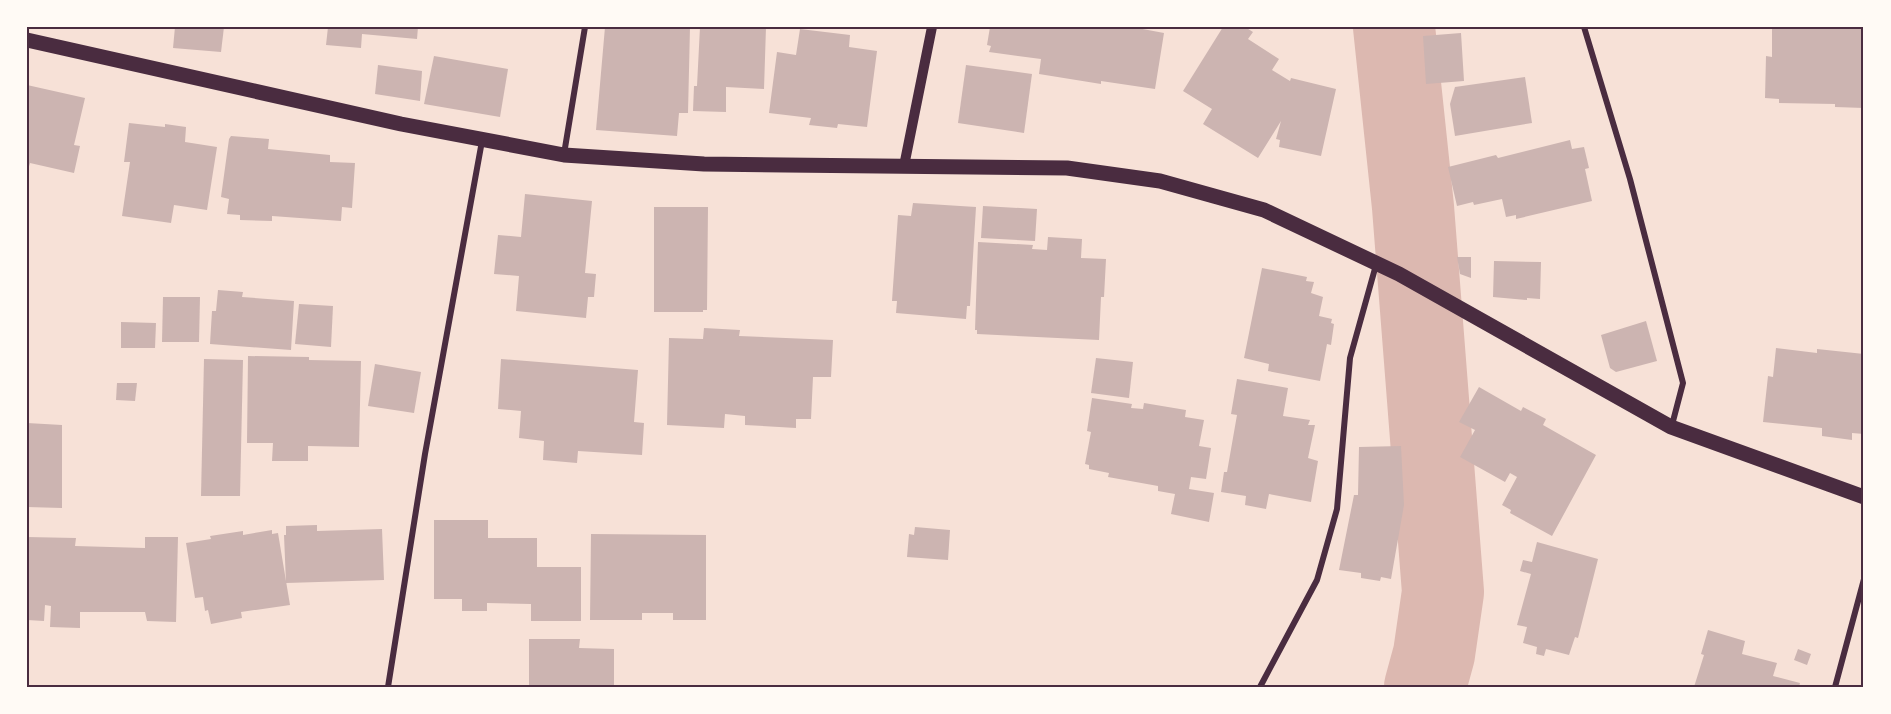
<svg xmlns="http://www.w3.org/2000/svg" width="1891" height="714" font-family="Poppins,sans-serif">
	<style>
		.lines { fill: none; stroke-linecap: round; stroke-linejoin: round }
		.river { stroke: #dcb8b0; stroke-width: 82 }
		.building { fill: #ccb4b1 }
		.minor { stroke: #4a2c40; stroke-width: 6 }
		.tertiary { stroke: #4a2c40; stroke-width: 10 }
		.primary { stroke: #4a2c40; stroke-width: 15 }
		.neatline { fill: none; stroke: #4a2c40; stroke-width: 2 }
	</style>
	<rect width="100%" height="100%" fill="#f7e1d7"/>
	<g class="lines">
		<!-- river -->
		<path class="river" d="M1394 27 1413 207 1443 592 1434 654 1425 687"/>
	</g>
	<!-- building -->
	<g class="building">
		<path d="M175 27H224L221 52 173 48Z"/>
		<path d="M328 27H418L417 39 362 34 361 48 326 45Z"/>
		<path d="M605 27H690L688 113H679L677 136 596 130Z"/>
		<path d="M700 27H766L764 89 726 87V112L693 111 694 86H697Z"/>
		<path d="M990 27H1132L1164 33 1155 89 1101 81V84L1039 74 1041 59 989 52 991 46 987 45Z"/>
		<path d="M1223 27H1245L1253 32 1248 39 1279 59 1272 70 1290 81 1291 78 1336 89 1321 156 1279 147 1280 140 1276 139 1281 121 1258 158 1203 124 1212 109 1183 91Z"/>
		<path d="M1772 27H1864V108L1835 107V104L1779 103V99L1765 98 1766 56 1772 57Z"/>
		<path d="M800 29 850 35 849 47 877 51 867 127 838 124 837 128 809 125 811 118 769 113 777 52 796 55Z"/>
		<path d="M1461 33 1464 81 1426 84 1423 36Z"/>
		<path d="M434 56 508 69 500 117 424 104Z"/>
		<path d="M378 65 422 71 420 101 375 94Z"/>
		<path d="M966 65 1032 74 1024 133 958 123Z"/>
		<path d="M1525 77 1532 123 1455 136 1450 104 1455 87Z"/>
		<path d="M27 85 85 98 74 145 80 146 74 173 30 163 27 173Z"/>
		<path d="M129 123 165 127V124L186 127 185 142 217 147 207 210 174 205 171 223 122 216 130 162H124Z"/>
		<path d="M231 136 269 139 268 149 330 155V162L355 163 352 208 342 207 341 221 272 216V221L240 220V215L227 214 229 199 221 197 229 139Z"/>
		<path d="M1570 140 1572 149 1584 147 1589 168 1585 169 1592 201 1516 219V215L1506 217 1502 199 1474 205 1473 202 1457 206 1448 167 1496 155 1498 158Z"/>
		<path d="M525 194 592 201 585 273 596 274 594 297H588L586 318 516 311 519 276 494 274 498 235 521 237Z"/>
		<path d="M913 203 976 207 970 306H967L966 319 896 313 897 301H892L898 215 911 216Z"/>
		<path d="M983 206 1037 209 1035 241 981 238Z"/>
		<path d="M654 207H708L707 310H703V312H654Z"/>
		<path d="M1048 237 1082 239 1081 258 1106 259 1104 297H1101L1099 340 977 334V330H975L978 242 1033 245 1032 249 1047 250Z"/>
		<path d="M1457 257H1471V278L1460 274Z"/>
		<path d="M1494 261 1541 262 1540 299 1527 298V300L1493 297Z"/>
		<path d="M1262 268 1307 277 1306 281 1314 282 1311 293 1323 297 1319 316 1332 319 1331 323 1334 324 1331 345 1327 344 1320 381 1268 371 1269 364 1244 358Z"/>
		<path d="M218 290 243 292 242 297 294 301 291 350 210 344 212 311H216Z"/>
		<path d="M163 297H200L199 342H162Z"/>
		<path d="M299 304 333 306 331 347 295 344Z"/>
		<path d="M1646 321 1657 361 1616 372 1610 368 1601 335Z"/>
		<path d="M121 322 156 323 155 348H121Z"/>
		<path d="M704 328 740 330 739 336 833 340 831 377H813L811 419H796V428L745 425V416L725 414 724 428 667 425 669 338 703 339Z"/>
		<path d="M1776 348 1817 353V349L1864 354V434L1852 433V440L1822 436V428L1763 422 1768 376 1773 377Z"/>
		<path d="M248 356 309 357V360L361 361 359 447 308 446V461H272L273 443H247Z"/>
		<path d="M1096 358 1133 362 1129 398 1091 393Z"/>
		<path d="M204 359 243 360 240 496H201Z"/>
		<path d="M501 359 638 370 634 422 644 423 642 455 578 451 577 463 543 460 544 441 519 438 521 411 498 409Z"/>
		<path d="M375 364 421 372 414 413 368 406Z"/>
		<path d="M1237 379 1288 388 1283 416 1310 420 1308 425H1315L1308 458 1318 461 1311 502 1269 494 1266 509 1245 505 1246 496 1221 492 1224 472H1227L1237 415 1231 414Z"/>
		<path d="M117 383H137L135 401 116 400Z"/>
		<path d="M1479 387 1521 411 1523 407 1546 419 1543 425 1596 455 1552 536 1510 513 1511 510 1502 505 1517 477 1510 473 1505 482 1460 457 1475 430 1459 422Z"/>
		<path d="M1092 398 1132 404 1131 408 1143 409 1144 403 1186 410 1185 417 1204 420 1199 446 1211 448 1206 479 1191 477 1189 489 1214 493 1209 522 1171 514 1175 494 1158 491V486L1108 477 1109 473 1089 469V465L1085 464 1091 432 1087 431Z"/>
		<path d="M27 423 62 425V508L27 507Z"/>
		<path d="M1401 446 1404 505 1391 579 1381 577 1380 581 1361 578V573L1339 570 1354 495H1358L1359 447Z"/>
		<path d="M434 520H488V538H537V567H581V621H531V604L487 603V611H462V599H434Z"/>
		<path d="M317 525V531L382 529 384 580 286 583 284 535H286V526Z"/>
		<path d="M915 527 950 530 948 560 907 557 909 534 914 535Z"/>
		<path d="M272 530V534L278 533 290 605 241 612 242 618 211 624 208 610 205 611 203 597 195 598 186 543 211 539 210 536 243 531V535Z"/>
		<path d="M591 534 706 535V620H673V613H642V620H590Z"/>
		<path d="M27 537 76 538 75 546 145 548V537H178L176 622 147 621 145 612H80V628L50 627 51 606 45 605 44 621 27 620Z"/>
		<path d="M1537 542 1598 559 1578 638 1575 637 1569 655 1546 649 1544 656 1536 654 1537 647 1523 643 1527 627 1517 625 1531 574 1520 571 1523 560 1532 562Z"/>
		<path d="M1708 630 1745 641 1742 654 1777 663 1773 676 1800 683 1799 687H1694L1704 655 1701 654Z"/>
		<path d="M529 639H580L579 648 614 649V687H529Z"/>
		<path d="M1798 649 1811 654 1807 665 1794 660Z"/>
	</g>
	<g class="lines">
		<!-- minor -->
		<g class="minor">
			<path d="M1584 27 1630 179 1683 383 1672 425"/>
			<path d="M564 154 585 27"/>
			<path d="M388 687 425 454 482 141"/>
			<path d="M1260 687 1317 580 1337 509 1350 358 1376 265"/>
			<path d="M1835 687 1864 579"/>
		</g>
		<!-- tertiary -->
		<path class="tertiary" d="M904 166 932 27"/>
		<!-- primary -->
		<path class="primary" d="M27 40 401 124 564 155 704 164 1067 168 1160 181 1264 210 1399 274 1671 427 1864 497"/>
	</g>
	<!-- border -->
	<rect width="1891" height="714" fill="none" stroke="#fffaf5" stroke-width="57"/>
	<rect x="28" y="28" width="1834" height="658" class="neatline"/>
</svg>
